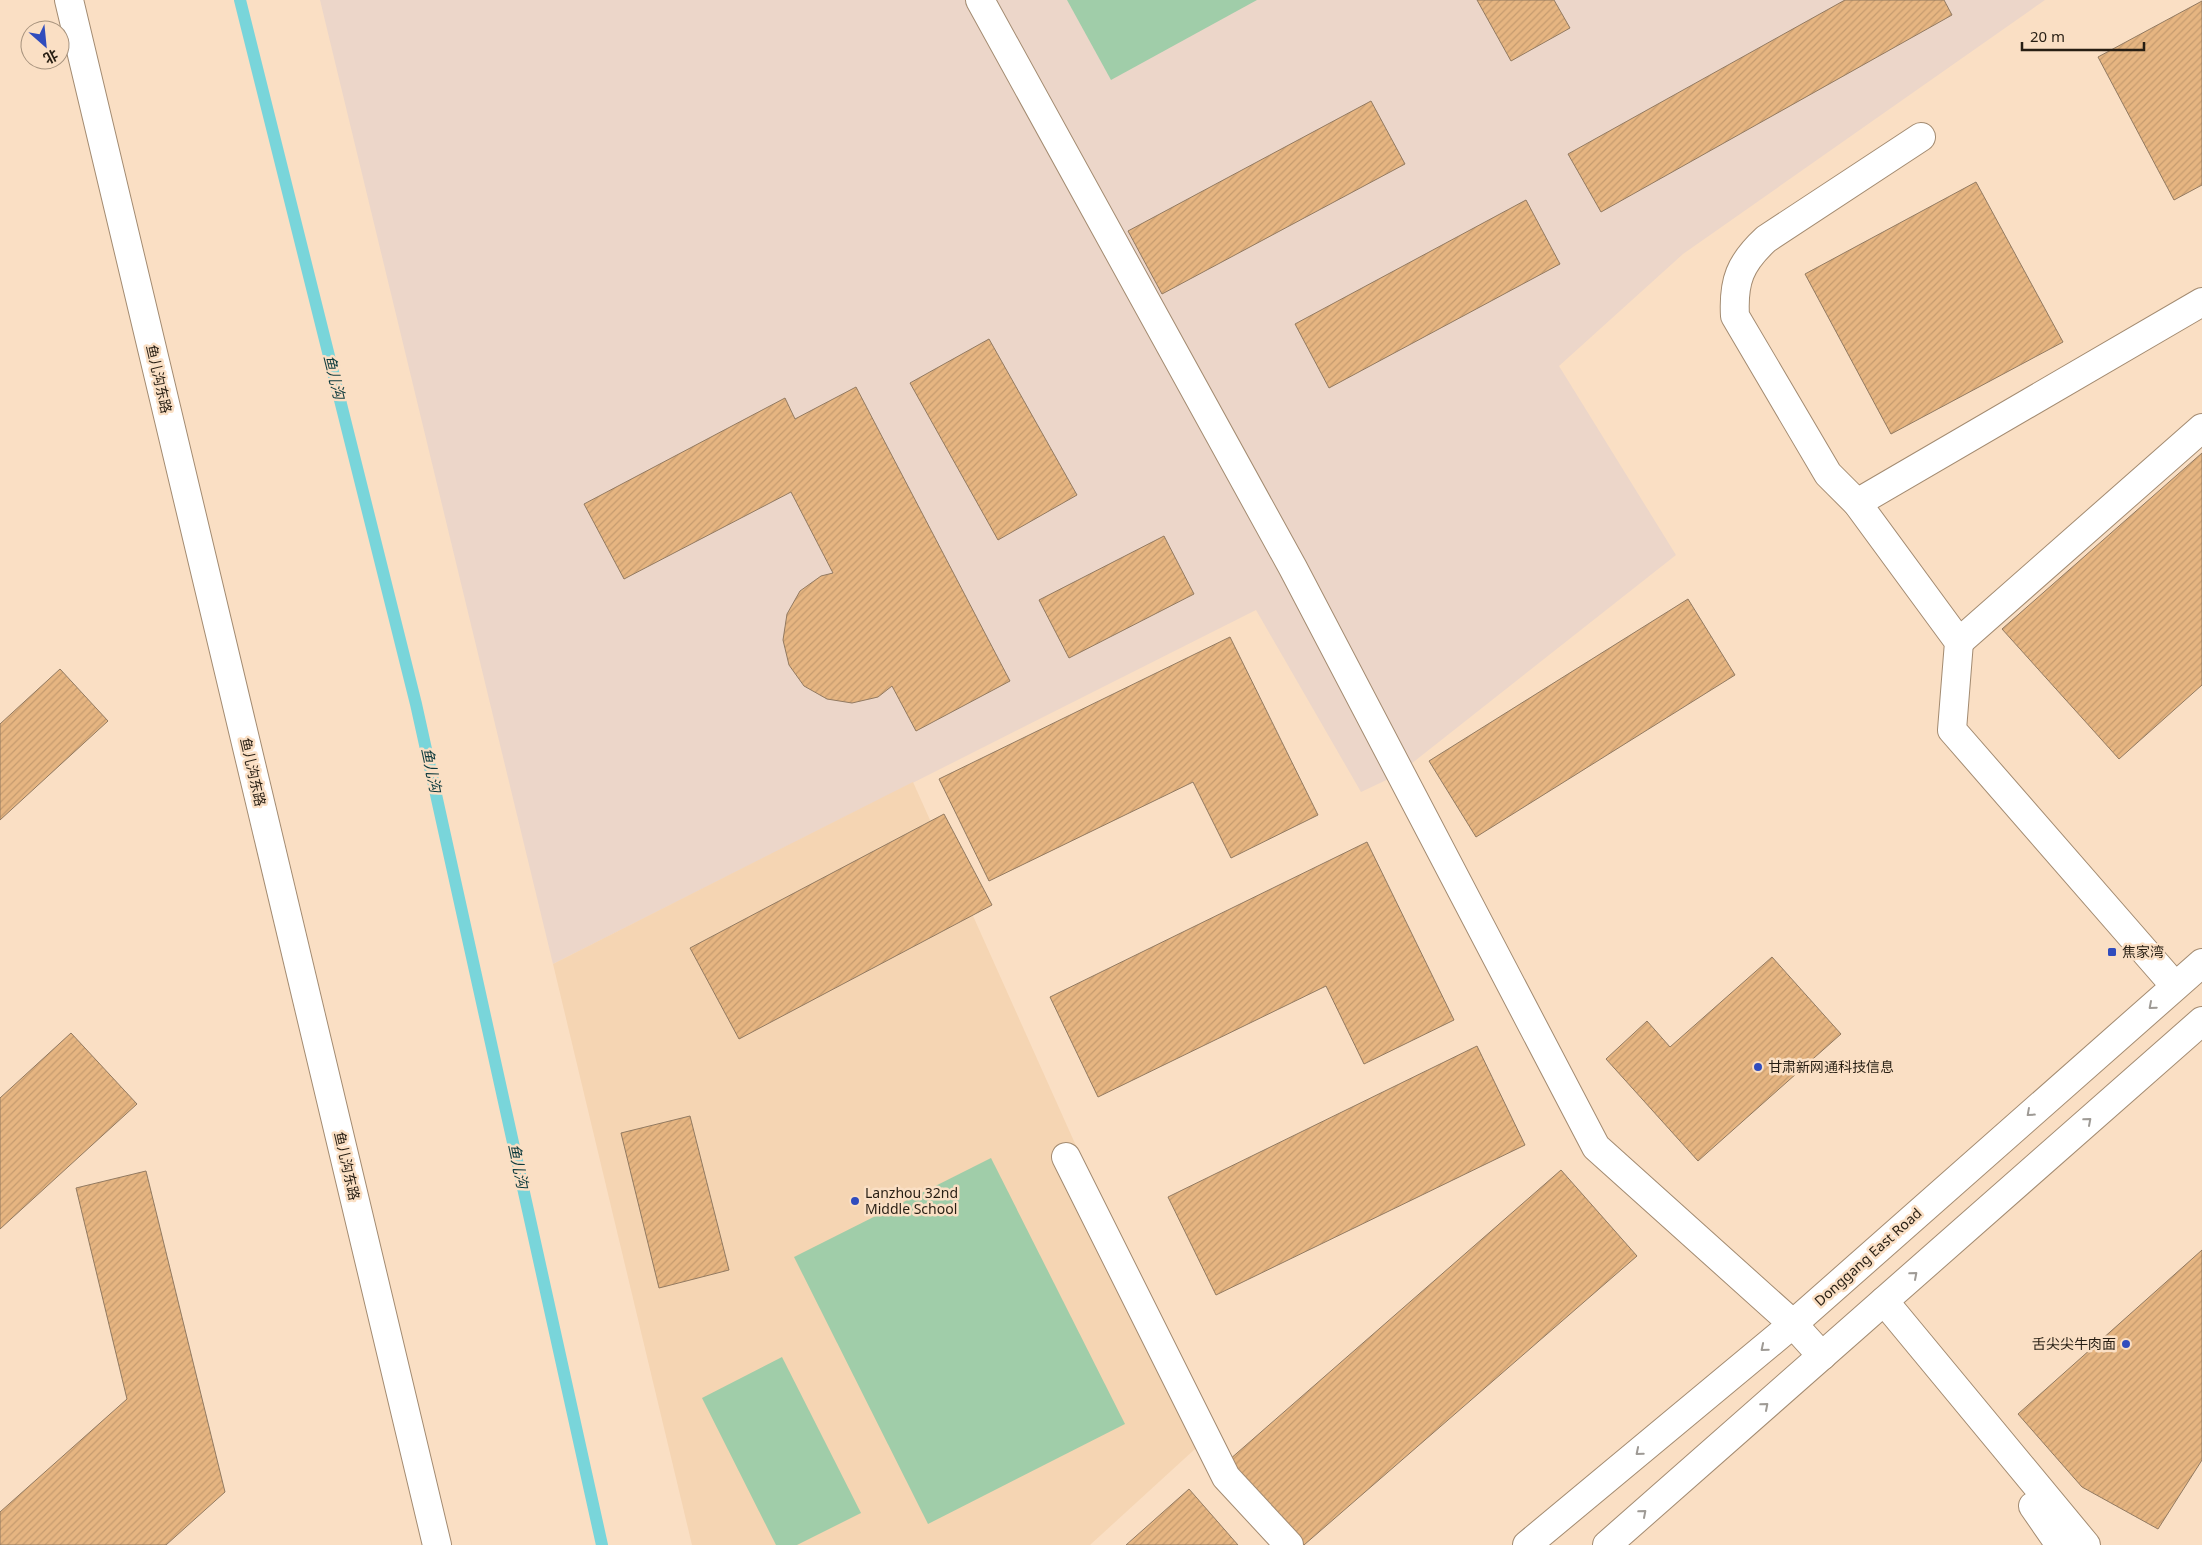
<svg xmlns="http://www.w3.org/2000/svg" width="2202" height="1545" font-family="'Noto Sans','Noto Sans SC',sans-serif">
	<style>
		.commercial { fill: #ecd6c9 }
		.built { fill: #f5d5b3 }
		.park { fill: #a0cda9 }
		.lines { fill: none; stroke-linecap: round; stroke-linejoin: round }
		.stream { stroke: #79d5da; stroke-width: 12 }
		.building { fill: url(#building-hatch); stroke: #927a61 }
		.minor-casing { stroke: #a38b71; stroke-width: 30 }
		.major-casing { stroke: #a38b71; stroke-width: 30 }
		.minor { stroke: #fff; stroke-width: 28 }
		.major { stroke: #fff; stroke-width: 28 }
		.oneway { stroke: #9e9a95 }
		.poi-dot { fill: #304cbd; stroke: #fadfc4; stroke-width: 2 }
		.labels { text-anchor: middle; stroke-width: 5; stroke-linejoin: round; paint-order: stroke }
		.street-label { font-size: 14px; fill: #271e13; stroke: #fadfc4 }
		.poi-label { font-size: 14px; fill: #271e13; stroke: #fadfc4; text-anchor: start }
		.water-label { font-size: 15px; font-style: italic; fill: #0d3a3d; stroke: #fadfc4 }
	</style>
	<defs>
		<pattern id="building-hatch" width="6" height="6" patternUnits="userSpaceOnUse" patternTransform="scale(1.25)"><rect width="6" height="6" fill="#e6b581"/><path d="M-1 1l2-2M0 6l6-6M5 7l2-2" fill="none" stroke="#c59b6f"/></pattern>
	</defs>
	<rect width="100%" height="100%" fill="#fadfc4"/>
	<!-- commercial -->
	<path class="commercial" d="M320 0H2045L1683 254 1559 366 1676 555 1397 775 1361 792 1256 610 553 964Z"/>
	<!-- built -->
	<path class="built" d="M913 782 1207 1438 1090 1545H692L553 964Z"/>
	<!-- park -->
	<g class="park">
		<path d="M1067 0H1257L1111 80Z"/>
		<path d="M991 1158 1125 1424 928 1524 794 1257Z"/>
		<path d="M782 1357 861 1513 797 1545H776L702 1398Z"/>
	</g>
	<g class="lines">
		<!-- stream -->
		<path class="stream" d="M240 0 416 704 602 1545"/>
	</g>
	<!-- building -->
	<g class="building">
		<path d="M1477 0H1554L1570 28 1511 61Z"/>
		<path d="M1845 0H1944L1952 15 1601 212 1568 154Z"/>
		<path d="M2202 1V185L2174 200 2098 57Z"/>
		<path d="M1371 101 1405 164 1162 294 1128 231Z"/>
		<path d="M1976 182 2063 342 1891 434 1805 274Z"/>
		<path d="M1526 200 1560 264 1329 388 1295 324Z"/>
		<path d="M989 339 1077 495 998 540 910 383Z"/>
		<path d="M856 387 1010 681 916 731 892 686 878 697 852 703 827 699 804 686 789 665 783 640 787 614 800 591 821 576 833 573 791 492 624 579 584 504 785 398 795 419Z"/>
		<path d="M2202 453V685L2119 759 2002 629Z"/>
		<path d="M1164 536 1194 594 1069 658 1039 600Z"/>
		<path d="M1688 599 1735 675 1476 837 1429 761Z"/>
		<path d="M1230 637 1318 815 1231 858 1193 782 989 881 939 779Z"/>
		<path d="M60 669 108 721 0 820V724Z"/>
		<path d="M944 814 992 905 739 1039 690 948Z"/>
		<path d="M1367 842 1454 1020 1364 1064 1326 986 1098 1097 1050 997Z"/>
		<path d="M1772 957 1841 1034 1698 1161 1606 1059 1647 1021 1670 1047Z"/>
		<path d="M71 1033 137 1104 0 1229V1098Z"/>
		<path d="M1477 1046 1525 1145 1216 1295 1168 1197Z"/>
		<path d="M690 1116 729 1270 659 1288 621 1133Z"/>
		<path d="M1561 1170 1637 1256 1304 1545 1229 1460Z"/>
		<path d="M146 1171 225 1492 166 1545H0V1512L127 1399 76 1188Z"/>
		<path d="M2202 1250V1460L2158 1529 2082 1487 2018 1414Z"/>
		<path d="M1189 1489 1238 1545H1126Z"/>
	</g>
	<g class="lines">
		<!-- minor casing -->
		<g class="minor-casing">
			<g id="minor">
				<path d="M69 0 437 1545"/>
				<path d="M980 0 1293 568 1596 1147 1793 1324 1822 1356"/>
				<path d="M1921 137 1766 239C1740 263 1733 281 1735 316L1828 474 1857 503 1959 642 1952 730 2175 986"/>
				<path d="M1857 503 2202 302"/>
				<path d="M1959 642 2202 428"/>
				<path d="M1066 1157 1226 1477 1289 1545"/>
				<path d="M1884 1301 2086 1545"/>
				<path d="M2033 1506 2060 1545"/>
			</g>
		</g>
		<!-- major casing -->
		<g class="major-casing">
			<g id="major">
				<path d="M1527 1545 1793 1324 2202 963"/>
				<path d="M1607 1545 2202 1021"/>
			</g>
		</g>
		<!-- minor -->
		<use href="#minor" class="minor"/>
		<!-- major -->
		<use href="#major" class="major"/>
	</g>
	<!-- one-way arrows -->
	<defs><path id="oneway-chevron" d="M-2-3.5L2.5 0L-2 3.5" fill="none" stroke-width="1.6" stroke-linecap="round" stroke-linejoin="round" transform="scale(1.25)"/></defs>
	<g class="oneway">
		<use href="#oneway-chevron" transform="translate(2152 1006) rotate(139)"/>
		<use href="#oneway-chevron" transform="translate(2030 1113) rotate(138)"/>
		<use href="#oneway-chevron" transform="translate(2088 1121) rotate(-41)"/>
		<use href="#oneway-chevron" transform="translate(1914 1275) rotate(-41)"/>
		<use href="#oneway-chevron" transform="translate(1764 1348) rotate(140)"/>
		<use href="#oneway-chevron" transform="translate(1765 1406) rotate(-41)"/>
		<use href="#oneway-chevron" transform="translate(1639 1452) rotate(140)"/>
		<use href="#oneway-chevron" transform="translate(1643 1513) rotate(-41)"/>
	</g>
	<!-- markers -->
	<g class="poi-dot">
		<rect x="2107" y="947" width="10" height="10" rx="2.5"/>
		<circle cx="1758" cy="1067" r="5"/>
		<circle cx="855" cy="1201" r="5"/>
		<circle cx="2126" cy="1344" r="5"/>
	</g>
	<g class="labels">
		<!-- street labels -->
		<g class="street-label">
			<text transform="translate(159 379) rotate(77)" y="5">鱼儿沟东路</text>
			<text transform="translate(253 772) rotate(77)" y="5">鱼儿沟东路</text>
			<text transform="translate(347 1166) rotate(77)" y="5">鱼儿沟东路</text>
			<text transform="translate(1868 1257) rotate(-42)" y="5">Donggang East Road</text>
		</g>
		<!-- poi labels -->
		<g class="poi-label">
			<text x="2122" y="957">焦家湾</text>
			<text x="1768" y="1072">甘肃新网通科技信息</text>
			<text x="865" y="1198">Lanzhou 32nd<tspan x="865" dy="16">Middle School</tspan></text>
			<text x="2116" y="1349" text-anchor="end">舌尖尖牛肉面</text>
		</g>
		<!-- water labels -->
		<g class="water-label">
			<text transform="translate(334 377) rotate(76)" y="5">鱼儿沟</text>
			<text transform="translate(431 770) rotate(78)" y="5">鱼儿沟</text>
			<text transform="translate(518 1166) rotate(78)" y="5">鱼儿沟</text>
		</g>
	</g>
	<!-- north arrow -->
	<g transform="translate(45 45) rotate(153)"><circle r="24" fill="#fadfc4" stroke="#a6927d"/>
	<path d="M0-4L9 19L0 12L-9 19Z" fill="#304cbd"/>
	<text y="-8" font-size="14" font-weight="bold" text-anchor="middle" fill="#271e13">北</text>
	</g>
	<!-- scale -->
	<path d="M2022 42v8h122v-8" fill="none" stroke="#271e13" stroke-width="2.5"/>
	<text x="2030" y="42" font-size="15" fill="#271e13" stroke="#fadfc4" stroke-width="4" paint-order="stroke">20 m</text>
</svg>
